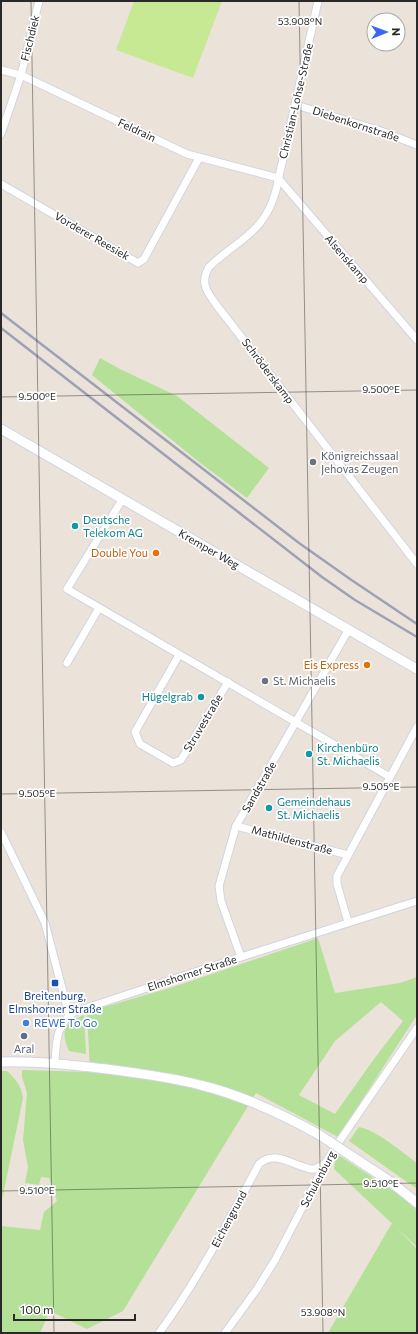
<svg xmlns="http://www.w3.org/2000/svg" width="418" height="1334" font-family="Commissioner,sans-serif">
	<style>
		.green { fill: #b4e197; fill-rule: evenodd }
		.pitch { fill: #c8e993 }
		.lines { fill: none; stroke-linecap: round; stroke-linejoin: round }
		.street-casing { stroke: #d0d4e2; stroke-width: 9 }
		.secondary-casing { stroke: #d0d4e2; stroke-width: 11 }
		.street { stroke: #fff; stroke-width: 7 }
		.secondary { stroke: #fff; stroke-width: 9 }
		.rail { stroke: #9da2b3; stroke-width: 2.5 }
		.secondary-bridge-casing { stroke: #d0d4e2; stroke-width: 11; stroke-linecap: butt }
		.secondary-bridge { stroke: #fff; stroke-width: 9 }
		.ticks { fill: none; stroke: #292929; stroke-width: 1; stroke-opacity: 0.45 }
		.worship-dot { fill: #6b7280; stroke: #fff; stroke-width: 1.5 }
		.culture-dot { fill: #0f9aa8; stroke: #fff; stroke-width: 1.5 }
		.food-dot { fill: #e8710a; stroke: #fff; stroke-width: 1.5 }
		.transit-dot { fill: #1a4fb4; stroke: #fff; stroke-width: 1.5 }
		.shop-dot { fill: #3f7fe0; stroke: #fff; stroke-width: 1.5 }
		.service-dot { fill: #5c6f8a; stroke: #fff; stroke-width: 1.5 }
		.labels { text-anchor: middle; stroke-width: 3.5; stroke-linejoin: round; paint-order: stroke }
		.street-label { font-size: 11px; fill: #292929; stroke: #fff }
		.worship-label { font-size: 11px; fill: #5b616d; stroke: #fff; text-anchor: start }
		.culture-label { font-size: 11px; fill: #0d838f; stroke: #fff; text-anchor: start }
		.food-label { font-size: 11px; fill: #c56008; stroke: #fff; text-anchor: end }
		.transit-label { font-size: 11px; fill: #164399; stroke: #fff }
		.shop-label { font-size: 11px; fill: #366cbe; stroke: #fff; text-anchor: start }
		.service-label { font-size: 11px; fill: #4e5e75; stroke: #fff }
		.ticks-label { font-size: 10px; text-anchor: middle; fill: #292929; stroke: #fff; stroke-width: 3.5; stroke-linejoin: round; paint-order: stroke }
	</style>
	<rect width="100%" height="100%" fill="#ebe3da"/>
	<!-- green -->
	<g class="green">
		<path d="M100 358 120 369 177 396 269 468 247 498 199 462 92 375Z"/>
		<path d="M318 938 335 993 400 983 417 977V1015L338 1137 256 1093 123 1311 87 1329 50 1311 40 1333H1V1226L40 1230 44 1212 57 1201 49 1178 41 1177 39 1185 25 1183 28 1167 23 1140 27 1093 22 1077V1070L90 1072 87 1012 173 987ZM381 1002 403 1021 374 1059 335 1114 299 1095 335 1041Z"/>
		<path d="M84 1015 86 1054 69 1051C60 1031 64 1023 84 1015Z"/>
		<path d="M1 1071H7C16 1079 21 1086 23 1098L1 1205Z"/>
		<path d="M359 1127C376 1130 402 1152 417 1163V1189L349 1141Z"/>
		<path d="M336 1156H340L401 1196 417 1210V1247L334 1169Z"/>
		<path d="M392 1223 417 1249V1333H328Z"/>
	</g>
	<!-- pitch -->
	<path class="pitch" d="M134 1H222L193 78 116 50Z"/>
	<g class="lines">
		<!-- street casing -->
		<g class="street-casing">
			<g id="street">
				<path d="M318 1 276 190C265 233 238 239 209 267 199 284 208 293 218 307L417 564"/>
				<path d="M1 70 21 75 187 154 278 178"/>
				<path d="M296 105 381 131 417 145"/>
				<path d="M1 134 21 75 39 1"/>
				<path d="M278 178 417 340"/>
				<path d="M1 184 138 263 144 259 199 158"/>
				<path d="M122 500 67 589 390 777"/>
				<path d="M179 655 135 732 140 744 173 763 181 760 228 682"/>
				<path d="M67 663 99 608"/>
				<path d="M236 826 348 855"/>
				<path d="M1 832 45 923 69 1015"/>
				<path d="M348 922 337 884V876L417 727"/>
				<path d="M241 957 221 901 219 886 236 826 349 629"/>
				<path d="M55 1063C56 1044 56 1024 74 1012L241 957 417 901"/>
				<path d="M159 1333C198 1280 228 1222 259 1164 275 1149 293 1166 311 1169H315L325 1164"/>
				<path d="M225 1333 257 1289 275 1260 325 1164 334 1149 417 1028"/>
			</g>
		</g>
		<!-- secondary casing -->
		<g class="secondary-casing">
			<g id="secondary">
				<path d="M1 429 417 669"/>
				<path d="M1 1062C37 1061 72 1065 107 1069 138 1073 170 1077 200 1085 242 1095 280 1113 318 1134"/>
				<path d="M353 1157 391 1182 417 1203"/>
			</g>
		</g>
		<!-- street -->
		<use href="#street" class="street"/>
		<!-- secondary -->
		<use href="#secondary" class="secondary"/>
		<!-- rail -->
		<g class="rail">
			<path d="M1 313 299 543 350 579 417 624"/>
			<path d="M1 328 322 577 355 600 417 637"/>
		</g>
		<!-- secondary-bridge casing -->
		<g class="secondary-bridge-casing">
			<path id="secondary-bridge" d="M318 1134 353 1157"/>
		</g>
		<!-- secondary-bridge -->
		<use href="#secondary-bridge" class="secondary-bridge"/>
	</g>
	<!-- ticks -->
	<path class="ticks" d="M31 1 54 1333M299 1 323 1333M1 397 417 390M1 794 417 787M1 1191 417 1183"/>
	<!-- markers -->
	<g class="worship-dot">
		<circle cx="313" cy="462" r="4"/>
		<circle cx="265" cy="681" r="4"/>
	</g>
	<g class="culture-dot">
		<circle cx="75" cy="526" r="4"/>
		<circle cx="201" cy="697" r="4"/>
		<circle cx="309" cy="754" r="4"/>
		<circle cx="269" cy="808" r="4"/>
	</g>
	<g class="food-dot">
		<circle cx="156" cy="553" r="4"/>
		<circle cx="367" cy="665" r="4"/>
	</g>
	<rect class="transit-dot" x="51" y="979" width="8" height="8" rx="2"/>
	<circle class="shop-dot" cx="26" cy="1023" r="4"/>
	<circle class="service-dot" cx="24" cy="1036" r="4"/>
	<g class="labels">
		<!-- street labels -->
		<g class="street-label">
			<text transform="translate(30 38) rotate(-76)" y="4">Fischdiek</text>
			<text transform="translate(296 101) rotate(-77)" y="4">Christian-Lohse-Straße</text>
			<text transform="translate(356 124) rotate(18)" y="4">Diebenkornstraße</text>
			<text transform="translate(137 130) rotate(25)" y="4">Feldrain</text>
			<text transform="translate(92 236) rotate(30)" y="4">Vorderer Reesiek</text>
			<text transform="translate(347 259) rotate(49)" y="4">Alsenskamp</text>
			<text transform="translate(268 371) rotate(53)" y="4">Schröderskamp</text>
			<text transform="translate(209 549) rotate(30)" y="4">Kremper Weg</text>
			<text transform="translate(203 723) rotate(-59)" y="4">Struvestraße</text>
			<text transform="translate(259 787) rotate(-60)" y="4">Sandstraße</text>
			<text transform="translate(292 840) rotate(15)" y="4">Mathildenstraße</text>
			<text transform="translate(192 973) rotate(-18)" y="4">Elmshorner Straße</text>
			<text transform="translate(318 1179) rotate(-62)" y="4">Schulenburg</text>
			<text transform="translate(229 1219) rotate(-62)" y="4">Eichengrund</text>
		</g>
		<!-- worship labels -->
		<g class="worship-label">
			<text x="321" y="460">Königreichssaal<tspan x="321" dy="13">Jehovas Zeugen</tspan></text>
			<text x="273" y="685">St. Michaelis</text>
		</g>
		<!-- culture labels -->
		<g class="culture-label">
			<text x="83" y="524">Deutsche<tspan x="83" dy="13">Telekom AG</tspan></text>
			<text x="193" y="701" text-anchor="end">Hügelgrab</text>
			<text x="317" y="752">Kirchenbüro<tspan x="317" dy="13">St. Michaelis</tspan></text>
			<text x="277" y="806">Gemeindehaus<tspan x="277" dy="13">St. Michaelis</tspan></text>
		</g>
		<!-- food labels -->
		<g class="food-label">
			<text x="148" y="557">Double You</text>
			<text x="359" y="669">Eis Express</text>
		</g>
		<!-- transit labels -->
		<g class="transit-label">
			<text x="55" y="1000">Breitenburg,<tspan x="55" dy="13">Elmshorner Straße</tspan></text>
		</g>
		<!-- shop labels -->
		<g class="shop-label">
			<text x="34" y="1027">REWE To Go</text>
		</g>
		<!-- service labels -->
		<g class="service-label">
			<text x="24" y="1053">Aral</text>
		</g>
	</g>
	<g class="ticks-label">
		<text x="300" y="25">53.908°N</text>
		<text x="381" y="393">9.500°E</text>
		<text x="37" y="400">9.500°E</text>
		<text x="381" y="790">9.505°E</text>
		<text x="37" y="797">9.505°E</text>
		<text x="381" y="1187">9.510°E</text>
		<text x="37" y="1194">9.510°E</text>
		<text x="323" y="1316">53.908°N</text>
	</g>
	<!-- border -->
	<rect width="418" height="1334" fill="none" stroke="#292929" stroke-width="4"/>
	<!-- north arrow -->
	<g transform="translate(386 32) rotate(89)"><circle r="19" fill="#ffffff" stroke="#a9a9a9"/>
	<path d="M0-3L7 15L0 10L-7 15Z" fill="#3b67f7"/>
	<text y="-6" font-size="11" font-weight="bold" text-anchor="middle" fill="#292929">N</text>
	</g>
	<!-- scale -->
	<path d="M14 1314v6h121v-6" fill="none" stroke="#292929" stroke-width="2"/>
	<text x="20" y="1314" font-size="12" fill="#292929" stroke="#ffffff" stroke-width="3" paint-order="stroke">100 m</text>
</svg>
